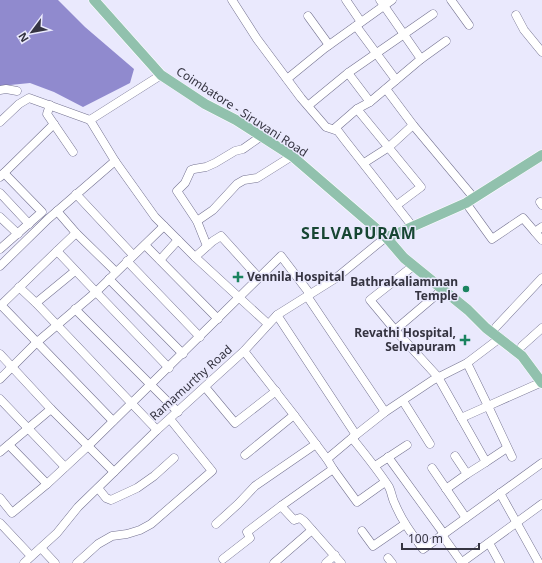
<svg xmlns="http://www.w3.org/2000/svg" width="542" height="563" font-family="'Noto Sans',sans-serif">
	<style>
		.water { fill: #908ace }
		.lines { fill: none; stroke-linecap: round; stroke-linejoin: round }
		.minor-casing { stroke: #757391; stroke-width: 9 }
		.major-casing { stroke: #fff; stroke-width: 11 }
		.minor { stroke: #fff; stroke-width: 8 }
		.major { stroke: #91c1ad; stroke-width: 10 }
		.poi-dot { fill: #1a835f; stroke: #eae9fd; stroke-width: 1.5 }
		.labels { text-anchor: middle; stroke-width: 3; stroke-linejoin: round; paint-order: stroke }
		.street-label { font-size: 12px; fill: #353441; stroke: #eae9fd }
		.poi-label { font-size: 12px; font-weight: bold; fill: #353441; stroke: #eae9fd; text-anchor: end }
		.district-label { font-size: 16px; font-weight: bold; letter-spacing: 1px; fill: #174633; stroke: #eae9fd }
	</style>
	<rect width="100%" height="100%" fill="#eae9fd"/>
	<!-- water -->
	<path class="water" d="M0 0H58L85 27 134 69 130 83 83 107 54 92 30 83 0 86Z"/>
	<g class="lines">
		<!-- minor casing -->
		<g class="minor-casing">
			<g id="minor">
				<path d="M232 0 257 39 301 98 326 127 338 131 344 139 413 227"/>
				<path d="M346 0 361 22"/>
				<path d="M451 0 469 25"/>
				<path d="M516 15 524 30 542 52"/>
				<path d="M308 16 329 45"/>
				<path d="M356 26 396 80"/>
				<path d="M421 59 446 41"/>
				<path d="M348 73 370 102"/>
				<path d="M161 75 90 120 115 161 155 217 195 257 268 324"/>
				<path d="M287 79 325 48 392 0"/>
				<path d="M386 89 413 125 474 198"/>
				<path d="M0 90 6 89 17 91"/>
				<path d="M50 105 47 114 73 152"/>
				<path d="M309 105 348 73 433 14"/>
				<path d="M357 109 421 187 397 205"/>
				<path d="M0 122 19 104 29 98 90 120"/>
				<path d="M334 129 357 109 370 102 421 59 380 0"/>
				<path d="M364 163 389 147 413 125"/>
				<path d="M4 173 54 124"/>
				<path d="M0 177 4 173 42 212 0 249"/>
				<path d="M0 193 29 224"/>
				<path d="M76 194 133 255"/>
				<path d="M540 202 542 205"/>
				<path d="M466 203 492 239 523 218 535 232"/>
				<path d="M57 211 76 233 116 272"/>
				<path d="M0 217 18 234"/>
				<path d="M197 221 213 210 237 184 244 180 257 178 292 156"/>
				<path d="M542 227 535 232 542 240"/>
				<path d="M145 245 218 319"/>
				<path d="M207 246 197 221 177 191 185 183 191 170 194 169 206 167 215 163 235 151 243 149 260 137"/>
				<path d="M57 251 76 233"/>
				<path d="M195 257 213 241 221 236 259 278"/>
				<path d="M160 260 178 240"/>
				<path d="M127 261 200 337"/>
				<path d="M0 266 48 219 115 161"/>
				<path d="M413 266 370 300 395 330 438 377 486 462 507 448"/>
				<path d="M109 279 183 354"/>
				<path d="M19 287 36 303 157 430"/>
				<path d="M96 292 57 251 1 305 113 421"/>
				<path d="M96 292 169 368"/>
				<path d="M307 296 385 412"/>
				<path d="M36 303 75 271"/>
				<path d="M75 309 178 412"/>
				<path d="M277 315 356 435"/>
				<path d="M496 327 542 278"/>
				<path d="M395 330 442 290"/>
				<path d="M522 346 542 328"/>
				<path d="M244 351 294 415 327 459 352 438C365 454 378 470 389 487 392 493 392 499 395 504 402 521 412 534 423 549L542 463"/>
				<path d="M0 354 51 409 114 472"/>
				<path d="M467 363 500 338"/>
				<path d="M0 379 36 343 96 292 164 226"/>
				<path d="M205 387 235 423 276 391"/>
				<path d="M0 399 65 467"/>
				<path d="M403 401 430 444"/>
				<path d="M461 418 488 406 512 457"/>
				<path d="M352 438 385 412 433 380 467 363 488 406 542 382"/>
				<path d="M9 445 47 484 88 446 281 256 310 294"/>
				<path d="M0 452 51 409"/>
				<path d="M245 455 294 415"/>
				<path d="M388 457 444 534"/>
				<path d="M375 466 407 445"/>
				<path d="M432 468 466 518"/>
				<path d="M333 469 357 502 385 482"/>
				<path d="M467 474 486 462"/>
				<path d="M98 488 106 498 111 500 137 488 154 476 174 458"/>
				<path d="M446 489 467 474 455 456"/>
				<path d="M500 493 539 563"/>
				<path d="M0 498 12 513 47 484"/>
				<path d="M281 506 294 520 300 518 304 521 341 563"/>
				<path d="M0 523 31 556"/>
				<path d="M216 524 238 504 255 486 316 444"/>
				<path d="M362 531 373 546 405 524"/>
				<path d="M442 535 462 563"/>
				<path d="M489 543 500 563"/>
				<path d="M41 548 55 563"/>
				<path d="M388 558 392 563"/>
				<path d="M223 559 250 538 247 532 281 506 333 469 327 459"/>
				<path d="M24 563 57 533 78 507 114 472 157 430 244 351 277 315 336 278 386 237"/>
				<path d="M77 563 98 544 112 536 127 534 140 530 151 524 212 471 170 419"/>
				<path d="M274 563 312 530"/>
				<path d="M326 563 335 555"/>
				<path d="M461 563 542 504"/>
			</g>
		</g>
		<!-- major casing -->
		<g class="major-casing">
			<g id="major">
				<path d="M94 0 161 75 205 104 236 120 292 156 386 237 404 258 468 310 486 328 522 356 542 383"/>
				<path d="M386 237 396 234 466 203 542 155"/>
			</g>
		</g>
		<!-- minor -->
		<use href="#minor" class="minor"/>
		<!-- major -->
		<use href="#major" class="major"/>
	</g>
	<!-- markers -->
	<g class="poi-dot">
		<path d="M236 271h4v4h4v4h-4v4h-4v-4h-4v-4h4z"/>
		<circle cx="466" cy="289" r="4"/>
		<path d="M463 334h4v4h4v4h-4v4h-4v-4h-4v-4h4z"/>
	</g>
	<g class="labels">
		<!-- street labels -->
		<g class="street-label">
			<text transform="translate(242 112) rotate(33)" y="4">Coimbatore - Siruvani Road</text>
			<text transform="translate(191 383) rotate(-42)" y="4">Ramamurthy Road</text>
		</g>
		<!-- poi labels -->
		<g class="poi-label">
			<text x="247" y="281" text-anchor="start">Vennila Hospital</text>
			<text x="458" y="286">Bathrakaliamman<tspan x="458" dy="14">Temple</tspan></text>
			<text x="456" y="337">Revathi Hospital,<tspan x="456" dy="14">Selvapuram</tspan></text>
		</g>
		<!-- district labels -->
		<g class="district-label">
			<text x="359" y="239">SELVAPURAM</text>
		</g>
	</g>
	<!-- north arrow -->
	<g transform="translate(32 32) rotate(238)" stroke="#eae9fd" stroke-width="3" paint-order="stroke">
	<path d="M0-3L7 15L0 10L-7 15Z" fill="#353441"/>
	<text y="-6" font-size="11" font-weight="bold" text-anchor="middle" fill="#353441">N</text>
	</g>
	<!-- scale -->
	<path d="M402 543v6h77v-6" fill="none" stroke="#353441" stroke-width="2"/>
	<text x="408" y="543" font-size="12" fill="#353441" stroke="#eae9fd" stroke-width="3" paint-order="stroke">100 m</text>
</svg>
